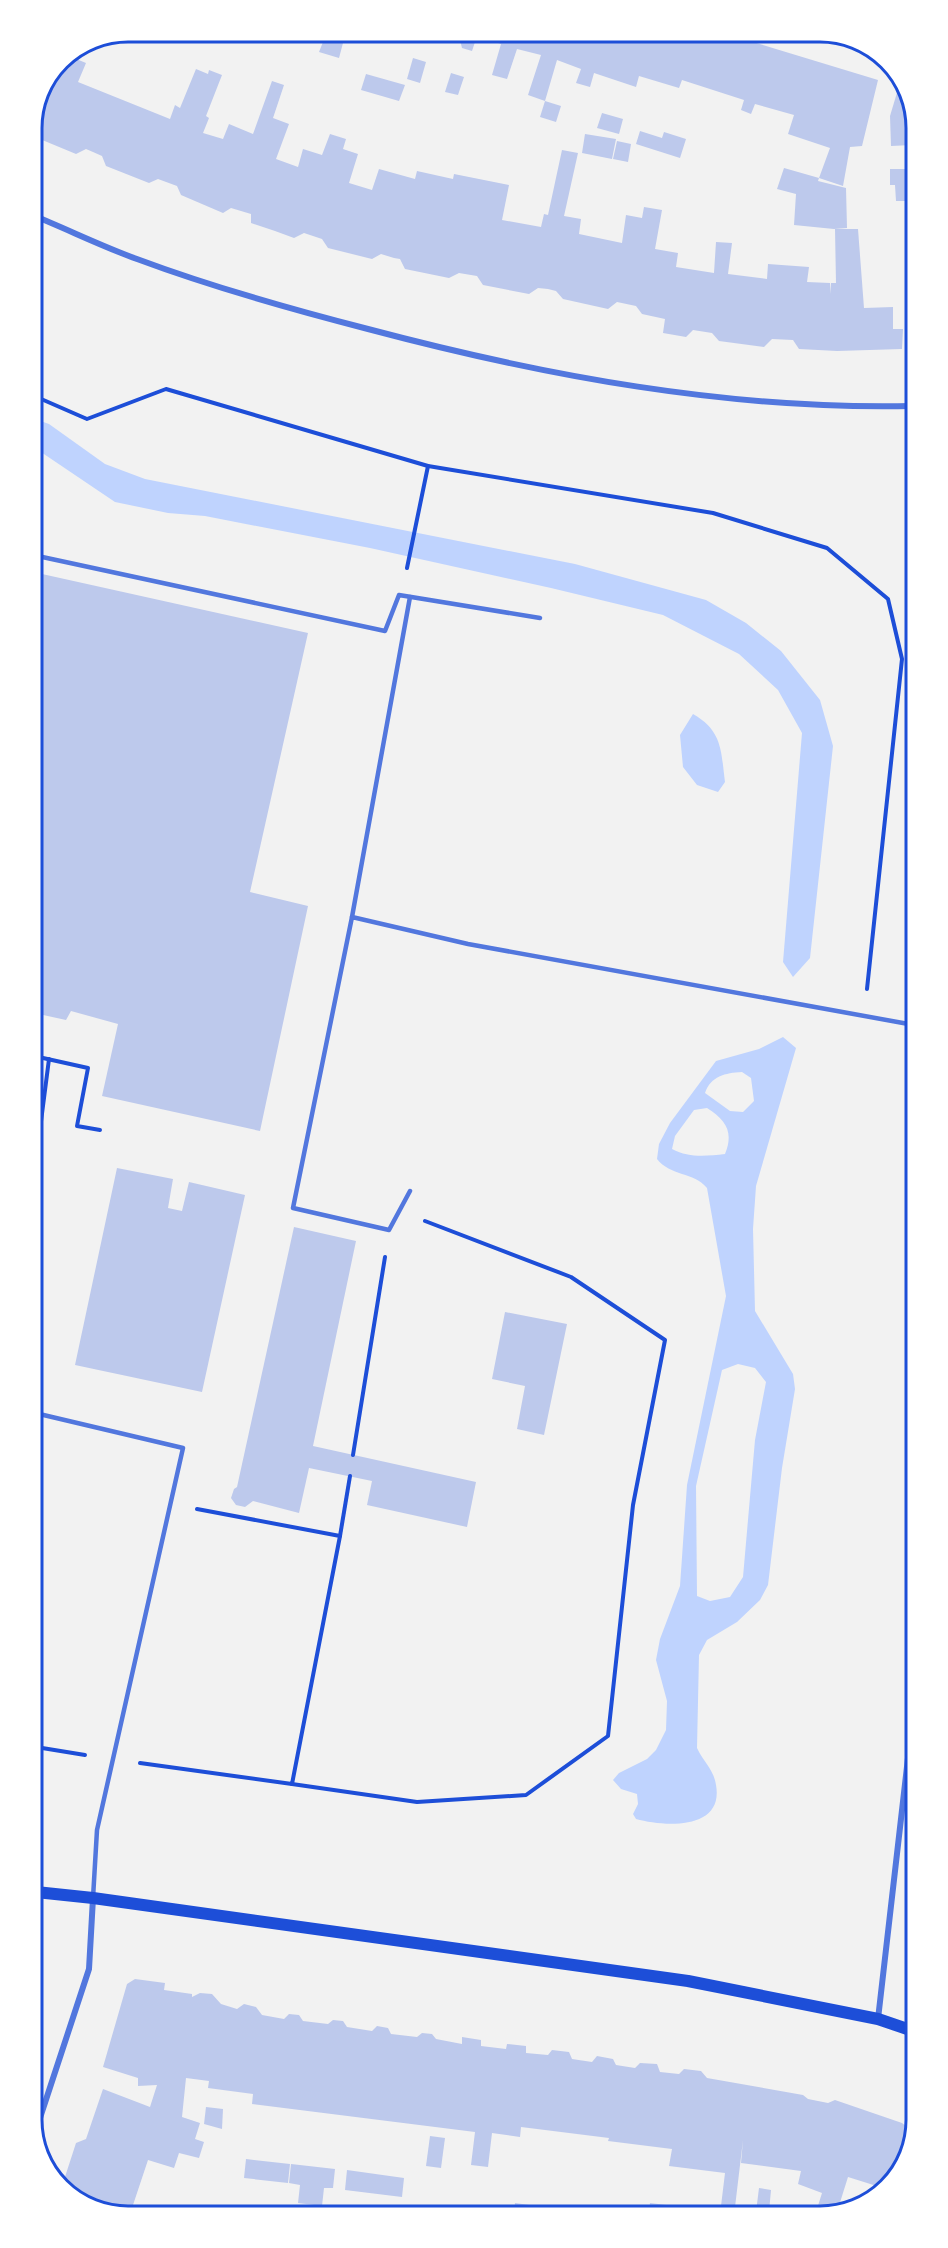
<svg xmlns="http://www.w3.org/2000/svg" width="948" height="2248" font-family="Signika,sans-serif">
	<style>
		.water { fill: #bfd3fe; fill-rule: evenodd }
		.building { fill: #bdc9ec }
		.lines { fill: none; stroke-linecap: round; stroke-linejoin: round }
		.path { stroke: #1d4ed8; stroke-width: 4 }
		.service { stroke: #5277de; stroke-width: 4.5 }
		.minor { stroke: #5277de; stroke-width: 6 }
		.secondary { stroke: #1d4ed8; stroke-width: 12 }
		.rim { fill: none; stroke: #1d4ed8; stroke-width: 3 }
	</style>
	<rect width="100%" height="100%" fill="#f2f2f2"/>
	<!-- water -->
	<g class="water">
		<path d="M32 418 49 424 105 464 145 479 575 564 706 600 746 623 781 651 820 700 833 746 810 958 793 977 783 962 802 733 778 690 739 654 663 615 551 588 370 548 205 516 168 513 115 502 32 446Z"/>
		<path d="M693 714C723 731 721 752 725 782L718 792 697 785 683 767 680 735Z"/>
		<path d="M783 1037 796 1048 756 1186 753 1229 755 1311 793 1374 795 1389 782 1468 768 1585 760 1600 737 1622 707 1640 699 1655 697 1748C703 1761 714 1770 716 1785 724 1830 665 1827 636 1819L633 1814 638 1804 637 1794 621 1789 613 1780 619 1773 647 1759 656 1750 666 1730 667 1701 656 1660 660 1639 680 1586 687 1485 726 1296 707 1188C694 1172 670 1176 657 1159L659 1144 670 1123 716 1061 759 1049ZM742 1072 751 1078 754 1101 743 1112 730 1111 705 1093C711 1076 725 1073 742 1072ZM707 1108C726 1120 734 1132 725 1154 706 1156 689 1158 672 1149L675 1136 694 1110ZM738 1364 755 1368 766 1382 755 1440 743 1577 730 1597 710 1601 697 1596 696 1486 722 1370Z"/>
	</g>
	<!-- building -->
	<g class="building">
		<path d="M238 32H261L259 39Z"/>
		<path d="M377 32H391L388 43 375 39Z"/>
		<path d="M420 32H436L434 39 419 35Z"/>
		<path d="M462 32H720L878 80 862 146 850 147 843 186 819 178 830 148 788 134 794 115 755 104 751 114 741 110 744 100 682 80 679 88 639 76 636 87 594 73 590 87 576 83 581 69 557 60 545 101 528 95 541 55 517 49 507 79 492 75 501 44 477 36 472 51 462 48 460 40Z"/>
		<path d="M325 37 343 43 339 58 319 52Z"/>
		<path d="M69 56 86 63 78 82 170 119 175 105 180 108 196 69 208 74 209 70 222 75 206 116 209 118 203 133 223 139 229 124 253 134 272 81 284 85 273 118 289 124 276 159 298 167 303 149 322 155 330 134 346 139 343 149 358 154 349 183 372 190 379 169 415 179 417 171 453 179 454 174 509 185 502 220 541 227 544 214 548 215 562 150 578 153 564 216 581 219 579 234 622 243 626 215 642 218 644 207 662 210 655 249 678 253 676 267 714 273 716 242 732 243 728 274 767 279 768 264 809 267 807 282 830 283V294L831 283H836L835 229H858L864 308 893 307V329H903L902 349 837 351 799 349 793 340 772 339 764 347 719 341 712 333 693 330 686 337 663 333 665 319 642 314 636 306 617 302 608 309 563 299 556 291 548 289 538 288 529 294 483 285 477 276 459 273 449 278 405 269 400 259 394 258 381 254 372 259 328 248 322 239 304 233 294 238 275 231 251 223V214L231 208 223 213 181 195 177 186 158 179 149 183 106 166 102 156 93 152 86 149 76 154 35 137 32 122 60 60Z"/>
		<path d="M413 58 426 62 420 83 407 79Z"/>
		<path d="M451 73 464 77 458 95 445 92Z"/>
		<path d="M366 74 405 85 399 101 361 90Z"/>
		<path d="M899 86 905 88 911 98 912 145 891 146 890 116Z"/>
		<path d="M545 101 561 106 556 122 540 117Z"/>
		<path d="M602 113 623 119 619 134 597 128Z"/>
		<path d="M640 131 662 138 664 132 686 139 680 158 636 144Z"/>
		<path d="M585 134 616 139 612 159 582 153Z"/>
		<path d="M617 141 631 144 628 162 613 159Z"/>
		<path d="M784 168 819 178 818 181 846 188 847 228 834 229 794 225 796 194 777 189Z"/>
		<path d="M890 169H912V201H896L895 185H890Z"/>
		<path d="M33 572 308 633 250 892 308 906 260 1131 102 1096 118 1024 71 1011 66 1020 34 1013Z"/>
		<path d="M117 1168 173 1179 168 1208 182 1211 189 1182 245 1195 202 1392 75 1365Z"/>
		<path d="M294 1227 356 1241 313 1446 476 1482 467 1527 367 1505 372 1481 309 1468 299 1513 253 1501 245 1507 236 1505 231 1498 234 1489 237 1487Z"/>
		<path d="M505 1312 567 1324 544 1435 517 1429 525 1386 492 1379Z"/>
		<path d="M135 1979 165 1983 164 1990 192 1994V1997L200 1993 212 1994 221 2004 237 2009 244 2004 256 2007 262 2015 284 2019 289 2014 299 2015 303 2021 328 2024 333 2020 343 2021 347 2027 372 2031 377 2026 388 2028 391 2034 417 2037 422 2033 432 2034 436 2039 462 2044V2037L481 2040V2046L506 2049 507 2044 526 2046V2053L548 2055 552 2050 569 2052 572 2059 592 2062 597 2056 613 2059 616 2065 635 2068 640 2063 657 2064 660 2072 679 2074 684 2069 701 2071 707 2078 803 2095 808 2099 828 2103 835 2100 902 2123 913 2132 897 2178 883 2188 848 2177 837 2212H816L822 2193 798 2184 801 2171 741 2163 743 2140 735 2207 721 2206 725 2173 669 2166 672 2149 608 2141 609 2138 521 2127 520 2137 492 2133 488 2167 471 2165 475 2132 252 2104 253 2094 208 2088 209 2081 186 2078 182 2117 200 2123 195 2139 204 2142 199 2158 179 2153 174 2168 148 2160 132 2208 140 2211 138 2216H122L69 2196V2188L64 2180 76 2143 86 2139 103 2089 150 2107 157 2085 138 2086V2078L103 2067 127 1984Z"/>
		<path d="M206 2107 223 2109 222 2129 204 2124Z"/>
		<path d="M430 2136 445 2138 441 2168 426 2166Z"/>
		<path d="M246 2159 290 2164 288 2183 244 2178Z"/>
		<path d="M291 2164 335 2169 333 2188H324L322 2206 298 2203 300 2185 289 2183Z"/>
		<path d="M347 2170 404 2178 402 2197 345 2190Z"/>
		<path d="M759 2188 771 2190 769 2212H756Z"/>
		<path d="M515 2203 529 2205 528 2214 514 2213Z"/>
		<path d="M650 2203 690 2208V2213H649Z"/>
		<path d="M584 2206 602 2208 601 2213H583Z"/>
	</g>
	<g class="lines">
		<!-- path -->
		<g class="path">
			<path d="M32 395 87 419 166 389 428 466 713 513 827 548 888 599 902 659 867 989"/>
			<path d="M407 568 428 466"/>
			<path d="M34 1056 88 1068 77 1126 100 1130"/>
			<path d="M34 1176 49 1059"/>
			<path d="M34 1293 35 1332"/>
			<path d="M353 1455 385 1257"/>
			<path d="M340 1536 350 1476"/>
			<path d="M36 1747 85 1755"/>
			<path d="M140 1763 292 1784 340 1536 197 1509"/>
			<path d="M292 1784 417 1802 526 1795 608 1736 633 1505 665 1340 571 1277 425 1221"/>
		</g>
		<!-- service -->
		<g class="service">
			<path d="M33 555 385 631 399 595 540 618"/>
			<path d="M352 917 410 597"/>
			<path d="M410 1191 389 1230 293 1208 352 917 468 944 914 1025"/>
			<path d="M35 1413 183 1448 97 1830 93 1898"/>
		</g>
		<!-- minor -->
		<g class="minor">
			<path d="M32 215C67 229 101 246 137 259 212 287 290 309 368 329 545 376 729 410 912 406"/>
			<path d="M878 2019 915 1697"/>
			<path d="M36 2130 89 1969 93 1898"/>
		</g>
		<!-- secondary -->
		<path class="secondary" d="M36 1892 93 1898 688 1981 878 2019 916 2032"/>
	</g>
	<!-- crop -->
	<path d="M0 0H948V2248H0ZM128 42H820A86 86 0 0 1 906 128V2120A86 86 0 0 1 820 2206H128A86 86 0 0 1 42 2120V128A86 86 0 0 1 128 42Z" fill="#fff" fill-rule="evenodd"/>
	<path class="rim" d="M128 42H820A86 86 0 0 1 906 128V2120A86 86 0 0 1 820 2206H128A86 86 0 0 1 42 2120V128A86 86 0 0 1 128 42Z"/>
</svg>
